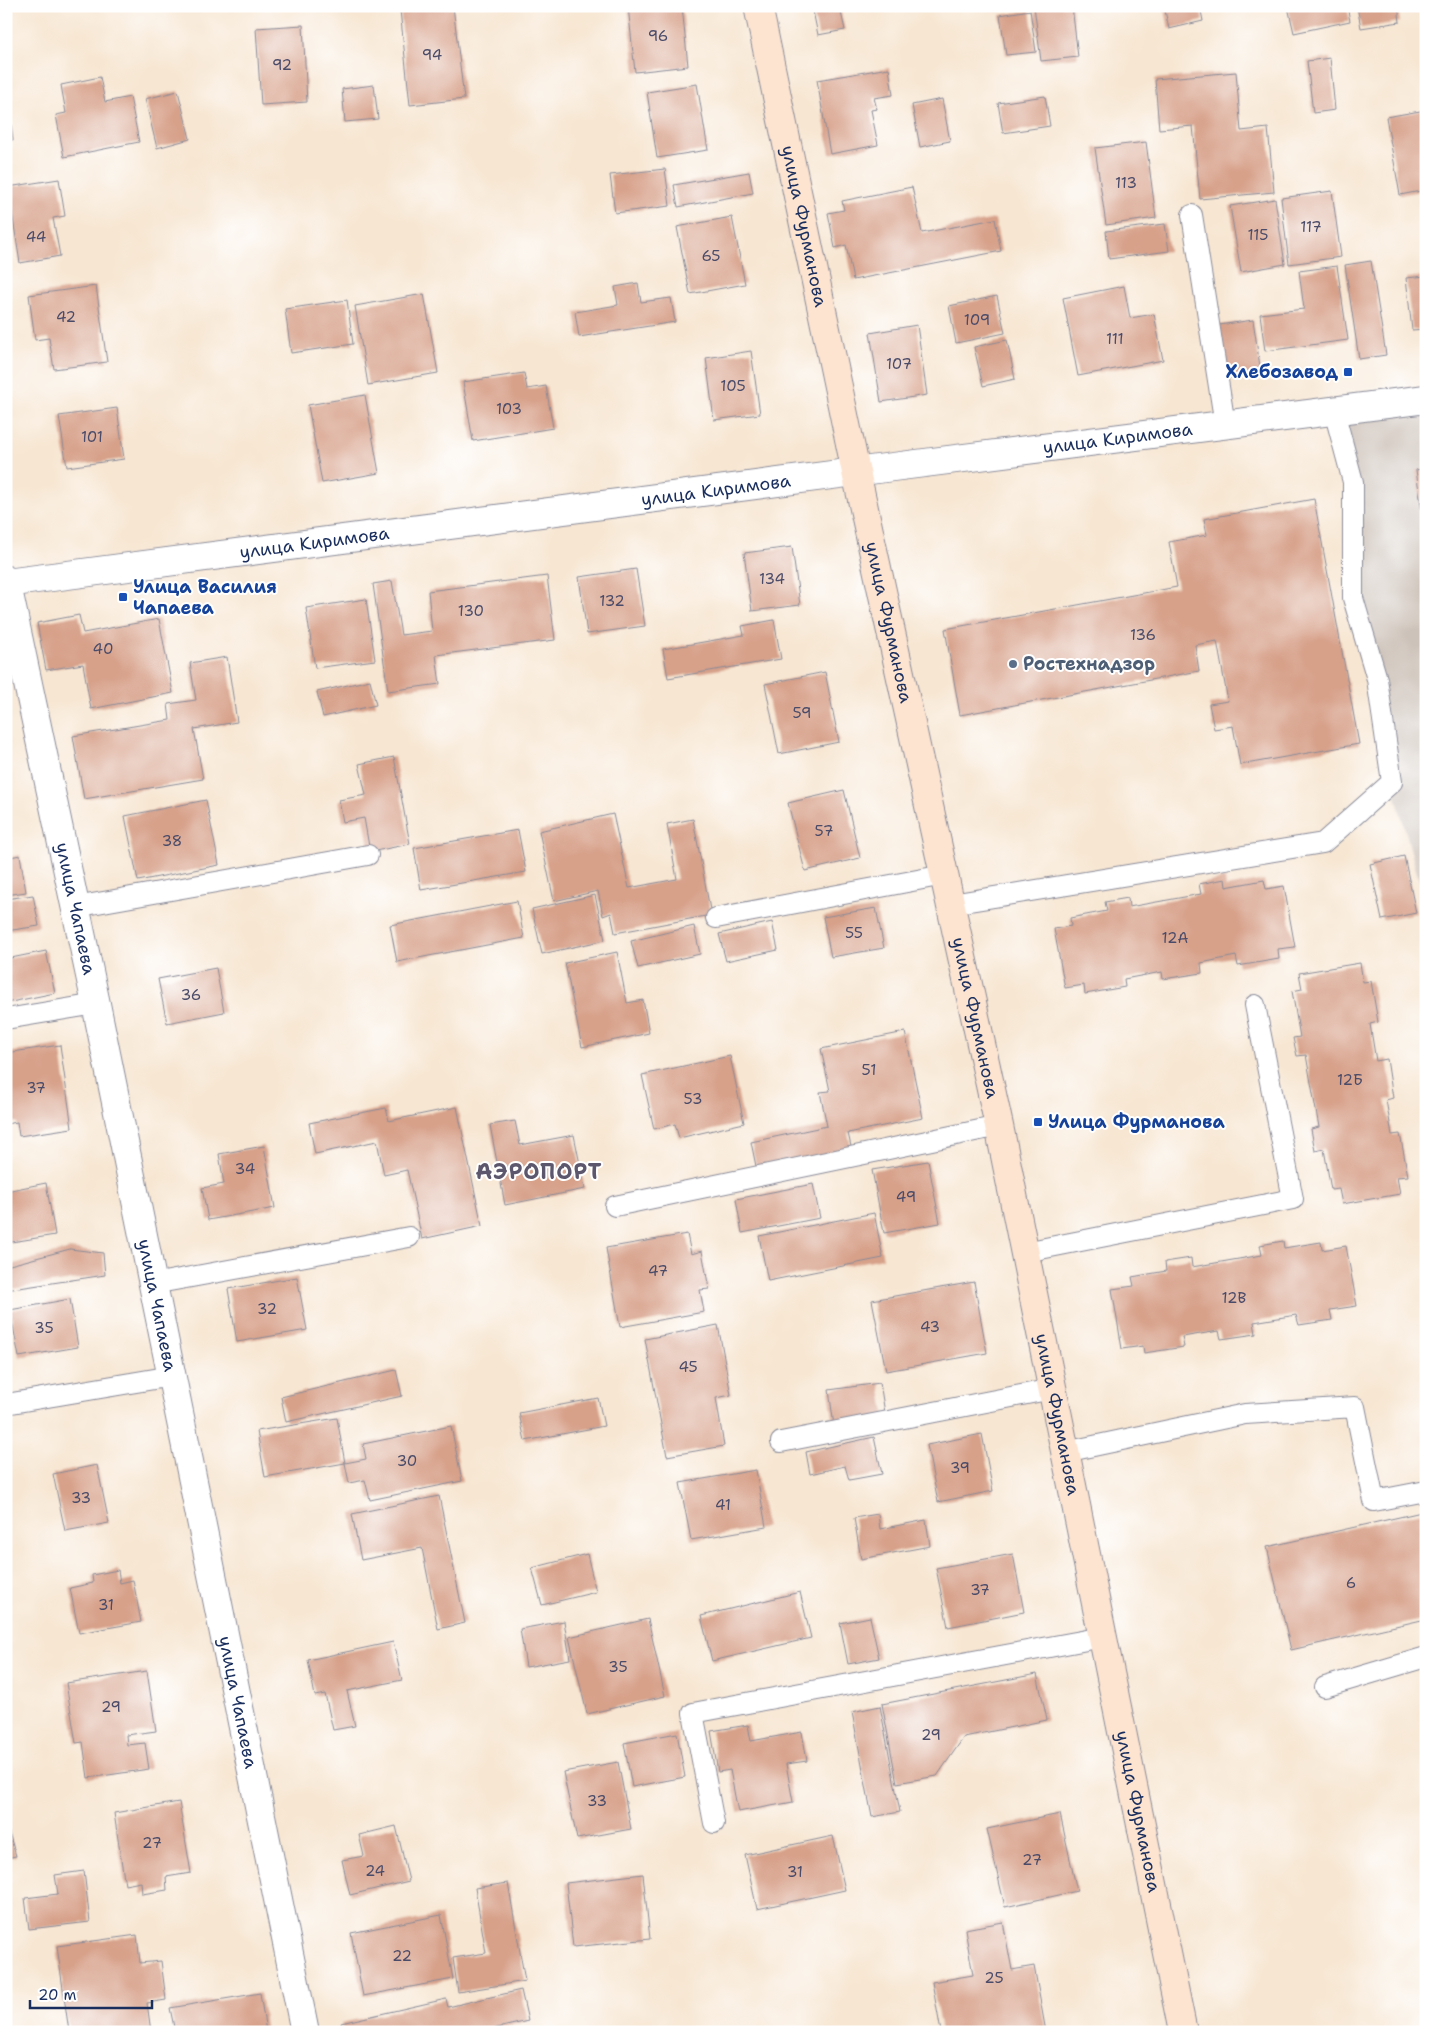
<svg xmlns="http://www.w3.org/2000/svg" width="1432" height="2038" font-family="'Shantell Sans',sans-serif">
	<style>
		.industrial { fill: #cdc2b9 }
		.building { fill: #d7a089 }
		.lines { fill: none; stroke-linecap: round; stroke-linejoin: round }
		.lane-casing { stroke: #898a98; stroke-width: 22 }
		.street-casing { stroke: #898a98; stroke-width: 30 }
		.secondary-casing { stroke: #898a98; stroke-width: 30 }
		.lane { stroke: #fff; stroke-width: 20 }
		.street { stroke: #fff; stroke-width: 28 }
		.secondary { stroke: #fde4d0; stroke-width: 28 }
		.transit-dot { fill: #1a4fb4; stroke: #fff; stroke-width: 2 }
		.service-dot { fill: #5c6f8a; stroke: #fff; stroke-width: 2 }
		.labels { text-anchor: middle; stroke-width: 4; stroke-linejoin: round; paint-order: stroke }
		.number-label { font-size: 15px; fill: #4a4b69 }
		.street-label { font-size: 18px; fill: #1b2f5e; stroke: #fff }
		.transit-label { font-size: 18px; font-weight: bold; fill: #164399; stroke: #fff; text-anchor: start }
		.service-label { font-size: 18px; font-weight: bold; fill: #4e5e75; stroke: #fff; text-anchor: start }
		.district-label { font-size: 22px; font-weight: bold; letter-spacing: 1px; fill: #5d576d; stroke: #fff }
	</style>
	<rect width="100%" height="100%" fill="#fff"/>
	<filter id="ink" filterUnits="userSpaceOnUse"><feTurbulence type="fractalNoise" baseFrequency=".02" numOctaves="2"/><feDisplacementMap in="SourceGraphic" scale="10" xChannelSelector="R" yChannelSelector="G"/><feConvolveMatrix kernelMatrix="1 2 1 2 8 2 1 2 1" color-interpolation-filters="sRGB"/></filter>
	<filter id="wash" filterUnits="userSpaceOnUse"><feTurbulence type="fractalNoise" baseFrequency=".0096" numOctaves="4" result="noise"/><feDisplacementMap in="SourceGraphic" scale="20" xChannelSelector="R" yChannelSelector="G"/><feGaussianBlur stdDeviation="1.12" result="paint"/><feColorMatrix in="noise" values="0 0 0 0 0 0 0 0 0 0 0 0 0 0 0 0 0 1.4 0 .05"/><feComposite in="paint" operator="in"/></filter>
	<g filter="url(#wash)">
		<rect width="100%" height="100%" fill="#f7e6d2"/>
		<!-- industrial -->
		<path class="industrial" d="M1426 399V906L1392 782 1353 598V482L1334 411Z"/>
		<g id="blocks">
			<!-- building -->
			<g class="building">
				<path d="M439 6H453L464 99 410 105 400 10Z"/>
				<path d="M628 6H682L688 66 635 72Z"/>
				<path d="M812 6H846L840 8 845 30 818 35Z"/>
				<path d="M1034 6H1072L1078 57 1041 61Z"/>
				<path d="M1164 6H1200L1203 21 1169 29Z"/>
				<path d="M1294 6H1347L1350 21 1294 33 1288 7Z"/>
				<path d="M1357 6H1398L1400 22 1361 28Z"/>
				<path d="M1030 10 1036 52 1006 55 1000 15Z"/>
				<path d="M303 25 307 102 261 105 256 28Z"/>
				<path d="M1330 58 1335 110 1313 113 1307 61Z"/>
				<path d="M889 68 893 95 874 98 877 109 871 110 878 145 830 154 817 80Z"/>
				<path d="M1236 72 1241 131 1268 128 1274 192 1200 199 1193 126 1159 129 1155 79Z"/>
				<path d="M100 77 105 102 130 97 139 142 64 157 56 115 66 113 61 85Z"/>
				<path d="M6 84 13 140H6Z"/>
				<path d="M697 84 708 150 657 158 647 92Z"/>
				<path d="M374 85 378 119 345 122 342 89Z"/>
				<path d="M178 91 190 139 157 148 145 99Z"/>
				<path d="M1045 96 1050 126 1003 133 998 103Z"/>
				<path d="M942 99 950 141 920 147 912 105Z"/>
				<path d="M1426 110V190L1400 195 1386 117Z"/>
				<path d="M1146 142 1156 218 1106 225 1095 148Z"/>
				<path d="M665 169 670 206 615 213 610 175Z"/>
				<path d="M749 172 753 193 678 207 674 185Z"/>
				<path d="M59 179 65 216 53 218 60 256 20 263 8 187Z"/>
				<path d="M912 187 922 233 995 219 1001 251 853 280 846 245 835 248 828 213 844 210 842 201Z"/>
				<path d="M1332 191 1341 257 1289 264 1281 198Z"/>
				<path d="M1275 199 1285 264 1241 272 1230 206Z"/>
				<path d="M732 217 745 284 690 294 677 227Z"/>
				<path d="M1165 224 1169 251 1109 259 1106 231Z"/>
				<path d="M1371 261 1386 355 1359 359 1345 265Z"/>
				<path d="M1337 266 1348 340 1265 351 1260 314 1304 309 1299 271Z"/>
				<path d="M1426 276V329L1412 330 1406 278Z"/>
				<path d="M638 283 641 302 671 298 675 322 579 337 575 312 618 305 615 287Z"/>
				<path d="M96 286 107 362 54 369 49 338 35 340 29 295Z"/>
				<path d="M1124 286 1130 318 1154 314 1163 360 1078 376 1063 298Z"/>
				<path d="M424 294 438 373 368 385 355 306Z"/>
				<path d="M997 296 1005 333 956 343 949 306Z"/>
				<path d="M347 300 353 344 291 353 285 309Z"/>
				<path d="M1253 320 1261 373 1227 378 1219 325Z"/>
				<path d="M917 325 927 395 881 402 870 333Z"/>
				<path d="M1007 340 1015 379 983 386 974 347Z"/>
				<path d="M751 351 760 414 714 420 706 358Z"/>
				<path d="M524 373 527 389 546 386 553 428 473 441 463 382Z"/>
				<path d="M365 395 379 473 322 483 308 405Z"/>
				<path d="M117 408 124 459 67 467 59 416Z"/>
				<path d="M1426 468V533H1425L1416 470Z"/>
				<path d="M1314 499 1359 744 1240 765 1233 726 1214 729 1209 704 1228 701 1217 641 1195 645 1199 671 960 715 945 629 1177 587 1169 542 1207 535 1204 519Z"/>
				<path d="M792 547 800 605 752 611 744 553Z"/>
				<path d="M636 569 645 626 587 634 579 577Z"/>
				<path d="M547 576 555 640 436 655 440 684 388 691 373 584 392 581 401 635 432 631 428 591Z"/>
				<path d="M366 599 375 660 315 668 306 608Z"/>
				<path d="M79 615 83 633 159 619 173 693 91 709 83 664 46 670 37 623Z"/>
				<path d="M774 620 781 659 668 678 663 649 744 635 742 626Z"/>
				<path d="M227 657 237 722 194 729 203 779 84 799 73 736 170 720 168 704 196 700 190 663Z"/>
				<path d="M825 672 839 742 779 754 765 684Z"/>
				<path d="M370 680 376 705 323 717 317 692Z"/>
				<path d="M394 757 410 844 370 852 364 818 343 822 339 800 366 795 359 764Z"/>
				<path d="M844 790 860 858 805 871 788 803Z"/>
				<path d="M206 800 219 865 138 881 125 816Z"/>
				<path d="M613 814 629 888 677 879 667 824 693 819 711 915 615 933 611 913 603 916 598 891 554 901 539 831Z"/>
				<path d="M518 830 526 872 421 890 414 848Z"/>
				<path d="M20 855 26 892 6 895V858Z"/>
				<path d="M1404 856 1416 913 1382 920 1370 864Z"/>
				<path d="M1225 879 1226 887 1264 880 1266 889 1284 886 1295 947 1278 949 1279 959 1238 966 1236 956 1201 963 1202 973 1163 979 1162 972 1124 979 1125 987 1085 994 1084 985 1065 988 1054 929 1071 926 1070 918 1107 911 1105 902 1128 898 1129 907 1201 894 1199 884Z"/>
				<path d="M33 895 39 926 6 931V899Z"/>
				<path d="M595 895 605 940 542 954 532 909Z"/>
				<path d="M517 901 524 938 397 962 390 925Z"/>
				<path d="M876 908 884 948 831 957 823 917Z"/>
				<path d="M772 922 778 950 726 961 719 934Z"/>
				<path d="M694 926 700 954 638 968 631 941Z"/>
				<path d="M46 951 55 993 6 1003V959Z"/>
				<path d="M617 952 627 1003 643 1000 649 1033 582 1047 565 963Z"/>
				<path d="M1360 963 1363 982 1371 981 1378 1022 1370 1024 1376 1061 1387 1059 1393 1098 1386 1100 1392 1135 1400 1134 1408 1176 1397 1177 1400 1194 1342 1204 1339 1189 1331 1190 1324 1149 1315 1151 1311 1129 1319 1127 1306 1055 1297 1056 1293 1038 1300 1037 1292 991 1302 989 1299 973Z"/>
				<path d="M216 968 224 1012 167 1023 158 979Z"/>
				<path d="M905 1032 923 1118 848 1133 852 1151 757 1171 751 1142 827 1126 820 1092 830 1091 821 1049Z"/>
				<path d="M60 1045 72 1128 19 1136 17 1122 6 1124V1053Z"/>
				<path d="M730 1056 744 1123 679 1138 675 1124 654 1129 642 1075Z"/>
				<path d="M457 1107 482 1226 422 1239 407 1170 384 1175 377 1141 315 1154 309 1123 386 1108 389 1121Z"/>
				<path d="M515 1121 520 1145 574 1135 585 1189 505 1205 490 1125Z"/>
				<path d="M264 1146 275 1208 208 1220 202 1188 224 1184 219 1154Z"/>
				<path d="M928 1161 940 1223 884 1233 872 1170Z"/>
				<path d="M46 1183 55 1235 6 1243V1191Z"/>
				<path d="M813 1184 820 1218 742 1233 736 1199Z"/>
				<path d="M874 1213 883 1258 768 1281 759 1236Z"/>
				<path d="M687 1234 691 1254 702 1251 709 1289 700 1290 704 1312 620 1327 606 1248Z"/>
				<path d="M1283 1241 1284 1248 1321 1242 1322 1250 1346 1246 1357 1306 1330 1310 1332 1320 1299 1325 1296 1315 1254 1322 1256 1334 1221 1339 1219 1331 1182 1337 1184 1347 1144 1353 1143 1346 1122 1349 1112 1289 1134 1286 1132 1277 1166 1271 1165 1262 1191 1258 1192 1267 1262 1255 1260 1245Z"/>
				<path d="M70 1249 103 1253 105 1275 6 1290V1266Z"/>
				<path d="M297 1277 307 1330 237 1342 228 1289Z"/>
				<path d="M974 1282 987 1353 886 1371 872 1300Z"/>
				<path d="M70 1299 78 1347 19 1357 10 1310Z"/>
				<path d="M718 1325 731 1395 716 1398 724 1446 667 1456 645 1339Z"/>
				<path d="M7 1327 10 1350 6 1351V1328Z"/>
				<path d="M396 1370 402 1396 286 1422 281 1397Z"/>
				<path d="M880 1383 886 1419 834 1426 829 1390Z"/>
				<path d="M598 1398 604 1426 525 1441 519 1413Z"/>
				<path d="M337 1418 345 1463 265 1477 257 1431Z"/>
				<path d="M451 1426 462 1481 370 1500 365 1480 349 1483 345 1463 366 1459 363 1444Z"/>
				<path d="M982 1434 993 1491 938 1502 927 1445Z"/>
				<path d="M874 1437 882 1474 849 1480 845 1466 810 1474 806 1452Z"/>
				<path d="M97 1465 109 1523 65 1531 53 1474Z"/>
				<path d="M756 1470 766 1527 691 1540 680 1483Z"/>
				<path d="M439 1496 465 1623 438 1629 422 1548 361 1560 352 1514Z"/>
				<path d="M1426 1511V1619L1291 1650 1267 1547Z"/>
				<path d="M878 1514 880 1529 926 1520 930 1546 861 1559 854 1518Z"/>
				<path d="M587 1554 596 1592 542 1605 532 1568Z"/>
				<path d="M1013 1554 1024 1612 948 1627 936 1568Z"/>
				<path d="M118 1570 120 1583 133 1580 141 1622 79 1633 70 1588 93 1583 92 1575Z"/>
				<path d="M800 1592 811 1638 712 1661 701 1616Z"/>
				<path d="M870 1617 879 1658 848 1664 840 1623Z"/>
				<path d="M648 1619 665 1696 587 1714 569 1637Z"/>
				<path d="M564 1621 570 1659 526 1667 520 1629Z"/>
				<path d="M393 1642 402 1680 347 1691 355 1726 333 1730 325 1694 315 1696 308 1660Z"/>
				<path d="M147 1671 156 1731 126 1735 127 1745 145 1743 149 1769 88 1778 83 1742 76 1743 66 1683Z"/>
				<path d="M1037 1674 1047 1720 964 1737 937 1776 897 1783 882 1704Z"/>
				<path d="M880 1706 900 1812 872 1817 852 1712Z"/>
				<path d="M748 1725 751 1741 802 1732 807 1761 786 1764 793 1802 738 1812 730 1770 718 1772 711 1731Z"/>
				<path d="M677 1733 685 1777 632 1787 624 1743Z"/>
				<path d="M618 1762 631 1829 577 1839 563 1772Z"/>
				<path d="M179 1802 191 1873 166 1877 167 1890 142 1894 141 1882 125 1885 114 1813Z"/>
				<path d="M1060 1814 1077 1891 1005 1907 987 1829Z"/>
				<path d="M6 1823 16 1856 6 1858Z"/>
				<path d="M396 1826 409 1881 350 1895 342 1860 364 1856 359 1835Z"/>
				<path d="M833 1836 845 1890 757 1909 745 1855Z"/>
				<path d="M84 1871 90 1922 29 1929 25 1898 58 1894 55 1875Z"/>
				<path d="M643 1874 650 1939 573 1947 566 1883Z"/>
				<path d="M508 1883 525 1981 458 1992 453 1958 486 1953 475 1888Z"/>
				<path d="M441 1915 453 1979 363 1996 351 1933Z"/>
				<path d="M1003 1922 1012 1970 1034 1966 1046 2032H941L932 1982 973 1975 965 1929Z"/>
				<path d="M137 1935 140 1963 161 1961 166 2000 147 2003 151 2032H69L57 1946Z"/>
				<path d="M521 1990 528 2021 480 2032H343L341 2023 446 1999 448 2007Z"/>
				<path d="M260 1993 266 2032H175L170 2008Z"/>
			</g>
		</g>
	</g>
	<g filter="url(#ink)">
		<use href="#blocks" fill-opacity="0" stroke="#898a98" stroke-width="1"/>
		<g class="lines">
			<!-- lane casing -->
			<g class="lane-casing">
				<g id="lane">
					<path d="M1192 215 1225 425"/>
					<path d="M951 904 1323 843 1392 782 1377 679 1353 598V482L1334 411"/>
					<path d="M75 907 368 855"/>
					<path d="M716 918 944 875"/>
					<path d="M6 1019 96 1004"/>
					<path d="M615 1206 999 1126"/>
					<path d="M1025 1252 1293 1199 1255 1005"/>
					<path d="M153 1284 409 1237"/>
					<path d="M6 1404 172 1376"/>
					<path d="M781 1442 1052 1389"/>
					<path d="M1065 1452 1245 1414 1355 1407 1374 1501 1426 1491"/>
					<path d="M1325 1687 1426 1657"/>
					<path d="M714 1823 693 1713 1103 1637"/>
				</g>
			</g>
			<!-- street casing -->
			<g class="street-casing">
				<g id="street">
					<path id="s1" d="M6 580 96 1004 305 2032"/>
					<path id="s2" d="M6 583 893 467 1426 399"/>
				</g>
			</g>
			<!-- secondary casing -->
			<g class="secondary-casing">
				<g id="secondary">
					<path id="s3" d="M758 6 856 472 999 1126 1183 2032"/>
				</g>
			</g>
			<!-- lane -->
			<use href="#lane" class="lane"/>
			<!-- street -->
			<use href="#street" class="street"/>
			<!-- secondary -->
			<use href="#secondary" class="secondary"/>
		</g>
	</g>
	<!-- markers -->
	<g class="transit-dot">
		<rect x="1343" y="367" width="10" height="10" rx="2.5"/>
		<rect x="118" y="592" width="10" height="10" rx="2.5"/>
		<rect x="1033" y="1117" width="10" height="10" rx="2.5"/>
	</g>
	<circle class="service-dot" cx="1013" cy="664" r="5"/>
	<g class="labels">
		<!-- number labels -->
		<g class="number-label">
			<text x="658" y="41">96</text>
			<text x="432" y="60">94</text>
			<text x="282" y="70">92</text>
			<text x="1126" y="188">113</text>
			<text x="1311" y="232">117</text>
			<text x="1258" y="240">115</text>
			<text x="36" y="242">44</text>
			<text x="711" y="261">65</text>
			<text x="66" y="322">42</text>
			<text x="977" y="325">109</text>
			<text x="1115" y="344">111</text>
			<text x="899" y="369">107</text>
			<text x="733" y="391">105</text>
			<text x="509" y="414">103</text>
			<text x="92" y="442">101</text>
			<text x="772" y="584">134</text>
			<text x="612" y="606">132</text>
			<text x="471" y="616">130</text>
			<text x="1143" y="640">136</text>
			<text x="103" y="654">40</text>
			<text x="802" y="718">59</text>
			<text x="824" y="836">57</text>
			<text x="172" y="846">38</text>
			<text x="854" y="938">55</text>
			<text x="1175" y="943">12А</text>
			<text x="191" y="1000">36</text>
			<text x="869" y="1075">51</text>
			<text x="1350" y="1085">12Б</text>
			<text x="36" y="1093">37</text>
			<text x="693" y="1104">53</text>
			<text x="245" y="1174">34</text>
			<text x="906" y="1202">49</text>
			<text x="658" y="1276">47</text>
			<text x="1234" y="1303">12В</text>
			<text x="267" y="1314">32</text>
			<text x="930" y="1332">43</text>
			<text x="44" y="1333">35</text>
			<text x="688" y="1372">45</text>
			<text x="407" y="1466">30</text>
			<text x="960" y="1473">39</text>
			<text x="81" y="1503">33</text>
			<text x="723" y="1510">41</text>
			<text x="1351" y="1588">6</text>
			<text x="980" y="1595">37</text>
			<text x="106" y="1610">31</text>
			<text x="618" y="1672">35</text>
			<text x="111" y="1712">29</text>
			<text x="931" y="1740">29</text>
			<text x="597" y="1806">33</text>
			<text x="152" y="1848">27</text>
			<text x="1032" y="1865">27</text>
			<text x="375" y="1876">24</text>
			<text x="795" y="1877">31</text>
			<text x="402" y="1961">22</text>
			<text x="994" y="1983">25</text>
		</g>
		<!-- street labels -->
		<g class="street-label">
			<text dy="6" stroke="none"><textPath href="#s3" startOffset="225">улица Фурманова</textPath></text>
			<text dy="6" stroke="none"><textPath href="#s2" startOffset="1121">улица Киримова</textPath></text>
			<text dy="6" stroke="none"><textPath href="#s2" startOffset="716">улица Киримова</textPath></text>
			<text dy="6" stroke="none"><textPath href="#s2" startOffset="311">улица Киримова</textPath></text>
			<text dy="6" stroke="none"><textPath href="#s3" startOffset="630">улица Фурманова</textPath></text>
			<text dy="6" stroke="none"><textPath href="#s1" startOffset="336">улица Чапаева</textPath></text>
			<text dy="6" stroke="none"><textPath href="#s3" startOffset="1035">улица Фурманова</textPath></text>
			<text dy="6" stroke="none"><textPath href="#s1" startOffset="741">улица Чапаева</textPath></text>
			<text dy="6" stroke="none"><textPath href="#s3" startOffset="1440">улица Фурманова</textPath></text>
			<text dy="6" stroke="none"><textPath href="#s1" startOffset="1146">улица Чапаева</textPath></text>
			<text dy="6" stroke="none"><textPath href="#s3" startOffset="1845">улица Фурманова</textPath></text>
		</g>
		<!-- transit labels -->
		<g class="transit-label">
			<text x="1338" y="378" text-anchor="end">Хлебозавод</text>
			<text x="133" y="593">Улица Василия<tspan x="133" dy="21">Чапаева</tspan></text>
			<text x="1048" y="1128">Улица Фурманова</text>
		</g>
		<!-- service labels -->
		<g class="service-label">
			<text x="1023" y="670">Ростехнадзор</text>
		</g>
		<!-- district labels -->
		<g class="district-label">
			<text x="539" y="1179">АЭРОПОРТ</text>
		</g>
	</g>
	<!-- margin -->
	<rect width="1432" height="2038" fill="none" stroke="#fff" stroke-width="25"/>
	<!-- scale -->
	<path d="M30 2000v8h122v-8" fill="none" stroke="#1b2f5e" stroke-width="2.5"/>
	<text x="38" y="2000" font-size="15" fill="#1b2f5e" stroke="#ffffff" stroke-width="4" paint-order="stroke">20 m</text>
</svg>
